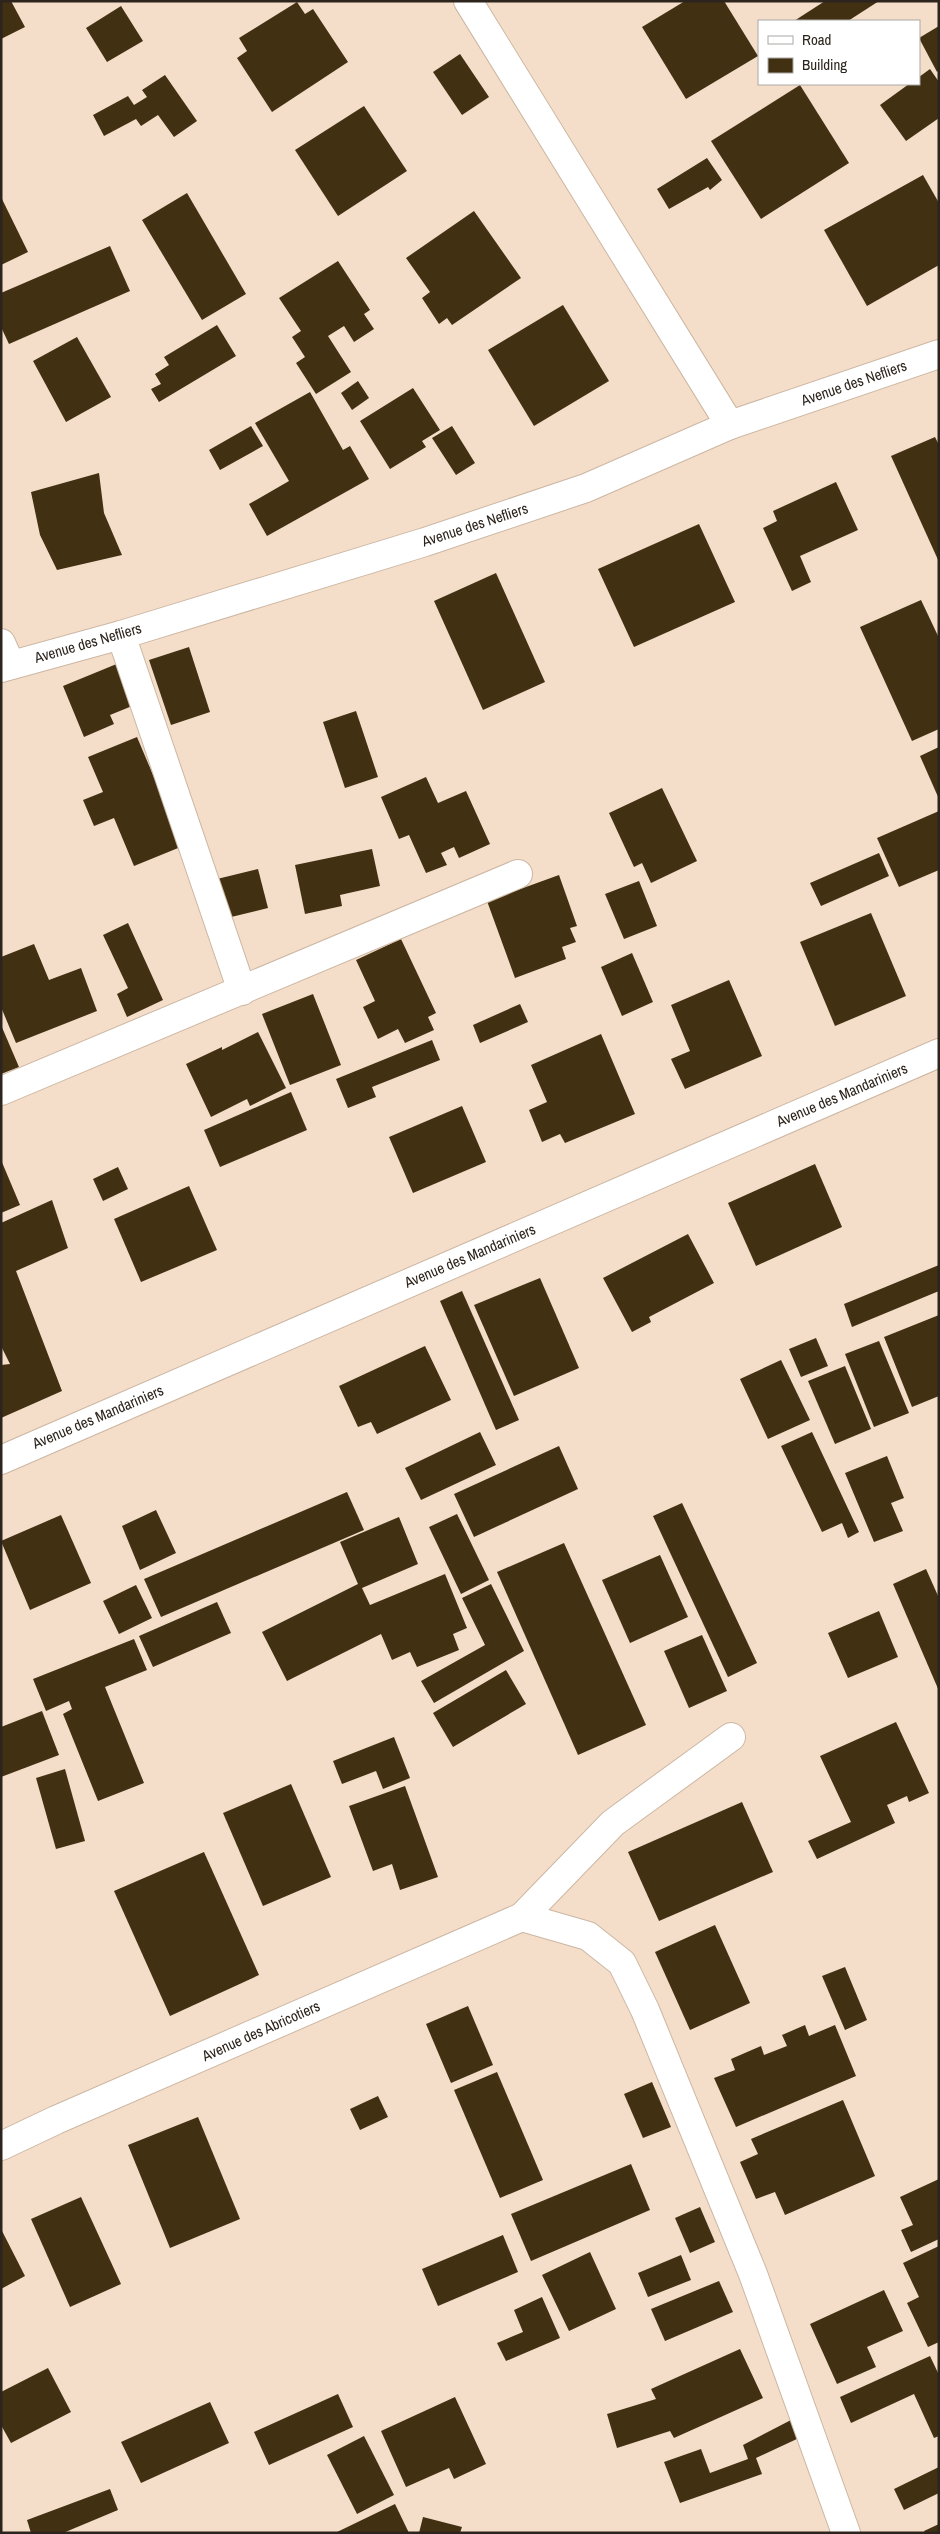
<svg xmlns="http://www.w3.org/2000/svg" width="940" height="2534" font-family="'Archivo Narrow',sans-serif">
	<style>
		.building { fill: #413012 }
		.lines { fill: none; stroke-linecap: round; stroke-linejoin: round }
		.street-casing { stroke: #ccb7a3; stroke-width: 30 }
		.street { stroke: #fff; stroke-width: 28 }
		.labels { text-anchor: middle; stroke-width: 5; stroke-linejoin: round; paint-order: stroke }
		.street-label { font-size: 15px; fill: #2d251d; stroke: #fff }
	</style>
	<rect width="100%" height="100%" fill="#f4deca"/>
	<!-- building -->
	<g class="building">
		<path d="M1 1H11L25 27 1 39Z"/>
		<path d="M685 1H724L758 56 686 99 642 27Z"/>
		<path d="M825 1H879L848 21H794Z"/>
		<path d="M297 2 305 14 313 9 348 62 272 112 237 58 247 51 239 38Z"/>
		<path d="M121 6 143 41 107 62 86 28Z"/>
		<path d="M939 26V70L937 72 919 38Z"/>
		<path d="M460 54 489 97 462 115 433 72Z"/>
		<path d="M930 69 939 82V118L906 141 880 105 909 84H919V77Z"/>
		<path d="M165 75 197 121 174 137 158 115 141 126 136 119 104 136 93 115 128 96 134 105 147 97 142 90Z"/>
		<path d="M800 85 849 163 761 219 711 141Z"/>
		<path d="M364 106 407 171 338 216 295 150Z"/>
		<path d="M707 158 722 180 710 190 708 187 669 209 657 189Z"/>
		<path d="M923 175 939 203V265L867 306 824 230Z"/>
		<path d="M187 193 246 294 202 320 142 220Z"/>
		<path d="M1 197 28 252 1 265Z"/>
		<path d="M474 211 521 278 452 325 447 318 439 324 422 298 430 292 406 258Z"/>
		<path d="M110 246 130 291 9 344 1 327V293Z"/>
		<path d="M338 261 370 310 364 314 374 329 354 342 344 326 328 336 351 372 316 394 296 363 305 357 292 337 301 331 279 298Z"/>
		<path d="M563 305 609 381 534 426 488 350Z"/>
		<path d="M217 325 236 356 159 402 151 389 161 384 155 374 169 365 164 357Z"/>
		<path d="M77 337 111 397 66 422 33 361Z"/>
		<path d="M358 381 369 398 352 410 341 393Z"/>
		<path d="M413 388 440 430 422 441 426 447 390 469 360 421Z"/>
		<path d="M310 392 343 450 350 446 369 479 267 536 249 504 289 481 255 423Z"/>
		<path d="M251 426 263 446 220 470 209 450Z"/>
		<path d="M452 426 475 463 456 475 432 438Z"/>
		<path d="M935 437 939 445V562L891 456Z"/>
		<path d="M99 473 104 513 122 555 57 570 40 535 31 492Z"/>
		<path d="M836 482 858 530 800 556 811 582 792 591 763 528 777 521 773 511Z"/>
		<path d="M699 524 735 602 634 647 598 569Z"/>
		<path d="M496 573 545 682 483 710 434 601Z"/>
		<path d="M921 600 939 638V729L912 741 860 627Z"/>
		<path d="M189 647 210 712 171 725 149 660Z"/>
		<path d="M119 663 137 704 110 715 114 724 84 737 63 686Z"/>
		<path d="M356 711 378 777 345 788 323 722Z"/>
		<path d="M137 737 183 846 134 866 114 818 94 826 83 800 103 792 88 757Z"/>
		<path d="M939 747V799L920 756Z"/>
		<path d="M426 777 438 803 466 791 490 844 459 858 454 847 441 853 447 865 426 873 409 835 399 839 381 797Z"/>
		<path d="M662 788 697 861 651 883 642 863 634 867 609 813Z"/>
		<path d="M939 811V870L899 887 877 838Z"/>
		<path d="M372 849 380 886 340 895 342 906 305 914 295 865Z"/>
		<path d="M879 853 889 876 821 906 810 883Z"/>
		<path d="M258 869 268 908 227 918 217 879Z"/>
		<path d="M559 875 577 926 570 928 576 942 562 947 566 959 515 978 487 901Z"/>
		<path d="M639 881 657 926 624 939 605 894Z"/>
		<path d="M871 913 906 996 835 1026 800 942Z"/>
		<path d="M128 923 163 1000 127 1017 117 994 128 988 103 935Z"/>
		<path d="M401 939 436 1013 428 1017 434 1030 405 1043 398 1029 378 1039 363 1007 375 1001 356 960Z"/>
		<path d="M34 944 49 980 81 968 97 1011 16 1043 1 1007V957Z"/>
		<path d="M632 953 653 1002 622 1016 601 967Z"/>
		<path d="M729 980 762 1056 685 1089 671 1059 690 1051 671 1005Z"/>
		<path d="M313 994 341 1065 290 1085 262 1014Z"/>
		<path d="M520 1004 528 1022 480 1043 473 1025Z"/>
		<path d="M1 1025 19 1067 1 1074Z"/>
		<path d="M258 1032 286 1088 250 1106 247 1099 211 1117 186 1064 222 1047V1050Z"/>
		<path d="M601 1034 635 1114 565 1143 560 1134 542 1142 529 1110 547 1102 531 1065Z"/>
		<path d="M432 1040 440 1060 372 1087 376 1097 348 1108 336 1079Z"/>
		<path d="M291 1092 307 1130 220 1167 204 1130Z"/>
		<path d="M462 1106 486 1162 413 1193 389 1137Z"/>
		<path d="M1 1160 20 1205 1 1213Z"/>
		<path d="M815 1164 842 1227 756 1266 728 1203Z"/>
		<path d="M118 1167 128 1189 103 1201 93 1179Z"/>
		<path d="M189 1186 217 1250 141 1282 114 1219Z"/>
		<path d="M52 1200 68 1248 16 1271 62 1391 1 1418V1365L10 1364 1 1346V1223Z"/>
		<path d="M688 1234 714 1283 649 1317 651 1322 632 1332 603 1278Z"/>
		<path d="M939 1265V1291L852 1327 844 1304Z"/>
		<path d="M540 1278 579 1368 514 1396 474 1305Z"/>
		<path d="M462 1291 519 1420 496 1430 440 1301Z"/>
		<path d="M939 1315V1396L912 1407 884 1337Z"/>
		<path d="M816 1338 828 1366 801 1377 789 1349Z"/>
		<path d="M879 1341 909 1413 874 1427 845 1354Z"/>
		<path d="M425 1346 451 1400 377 1434 371 1422 358 1427 339 1386Z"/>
		<path d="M781 1360 810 1420 768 1439 740 1379Z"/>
		<path d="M845 1366 871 1429 835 1444 808 1381Z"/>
		<path d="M480 1432 496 1465 421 1500 405 1468Z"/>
		<path d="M812 1432 859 1532 848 1538 842 1523 822 1532 781 1446Z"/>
		<path d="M559 1446 578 1489 474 1537 454 1494Z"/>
		<path d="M887 1456 904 1498 891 1503 903 1531 874 1542 845 1473Z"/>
		<path d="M347 1492 364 1530 161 1617 144 1579Z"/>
		<path d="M682 1503 757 1663 728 1677 653 1516Z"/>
		<path d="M156 1510 176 1553 140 1570 122 1526Z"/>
		<path d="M457 1514 489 1580 461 1594 429 1527Z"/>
		<path d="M61 1515 91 1583 30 1610 1 1541Z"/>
		<path d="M399 1517 418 1564 362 1588 370 1605 445 1574 467 1628 453 1634 459 1650 417 1667 410 1652 392 1660 381 1634 287 1681 262 1632 358 1584 340 1542Z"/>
		<path d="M564 1543 646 1725 578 1755 497 1572Z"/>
		<path d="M660 1555 688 1617 630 1643 602 1580Z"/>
		<path d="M926 1569 939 1598V1691L893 1584Z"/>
		<path d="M491 1584 524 1651 434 1703 421 1681 485 1645 462 1598Z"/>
		<path d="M136 1585 152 1618 119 1634 103 1601Z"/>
		<path d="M217 1602 231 1633 153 1667 139 1636Z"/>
		<path d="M879 1611 898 1657 848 1678 828 1633Z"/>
		<path d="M702 1635 727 1691 689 1708 664 1651Z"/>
		<path d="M134 1639 147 1670 105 1687 144 1783 98 1801 63 1714 72 1709 69 1701 46 1711 33 1679Z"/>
		<path d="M506 1670 526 1704 453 1747 433 1713Z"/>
		<path d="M42 1711 59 1755 1 1777V1727Z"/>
		<path d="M896 1722 929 1793 909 1802 907 1796 887 1805 895 1823 817 1859 808 1841 851 1822 820 1756Z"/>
		<path d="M394 1737 410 1778 383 1789 376 1771 342 1784 333 1761Z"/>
		<path d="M65 1769 85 1841 56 1849 36 1778Z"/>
		<path d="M291 1784 331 1877 263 1906 223 1813Z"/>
		<path d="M405 1786 438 1877 400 1890 392 1864 373 1871 349 1806Z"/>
		<path d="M742 1802 773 1872 659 1921 628 1852Z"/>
		<path d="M204 1852 259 1975 170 2016 114 1891Z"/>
		<path d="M715 1925 750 2003 690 2030 655 1952Z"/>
		<path d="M845 1967 867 2020 845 2030 822 1976Z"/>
		<path d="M468 2006 493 2065 451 2083 426 2024Z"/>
		<path d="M805 2025 809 2036 835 2025 856 2076 736 2127 714 2078 735 2070 731 2059 761 2046 764 2055 787 2046 782 2035Z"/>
		<path d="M497 2072 543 2180 500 2198 454 2090Z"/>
		<path d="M652 2082 671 2127 643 2138 624 2094Z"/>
		<path d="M378 2096 388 2117 360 2130 350 2109Z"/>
		<path d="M843 2100 875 2176 785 2215 775 2192 756 2199 740 2162 758 2154 751 2139Z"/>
		<path d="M198 2117 240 2219 170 2248 128 2145Z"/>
		<path d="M631 2164 650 2210 531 2261 511 2214Z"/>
		<path d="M939 2179V2239L911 2252 901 2230 913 2225 900 2197Z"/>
		<path d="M81 2197 121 2284 70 2307 31 2219Z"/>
		<path d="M700 2207 715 2242 690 2253 675 2218Z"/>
		<path d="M1 2229 25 2276 1 2289Z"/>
		<path d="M503 2235 518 2272 438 2306 422 2269Z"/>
		<path d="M939 2246V2342L928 2347 907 2303 919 2297 903 2263Z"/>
		<path d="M590 2252 616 2309 569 2331 542 2275Z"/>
		<path d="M681 2255 691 2280 648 2297 638 2273Z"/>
		<path d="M719 2281 733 2312 665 2341 651 2309Z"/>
		<path d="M884 2290 903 2331 867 2347 876 2367 837 2384 810 2324Z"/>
		<path d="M542 2297 560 2338 506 2361 497 2343 523 2332 514 2310Z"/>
		<path d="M740 2349 763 2398 674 2438 670 2431 617 2448 607 2414 656 2399 651 2389Z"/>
		<path d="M930 2356 939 2375V2436L934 2438 914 2394 851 2423 840 2397Z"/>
		<path d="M48 2368 71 2412 11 2443 1 2425V2392Z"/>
		<path d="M338 2394 353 2427 269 2465 254 2432Z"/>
		<path d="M455 2397 486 2464 454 2479 449 2468 406 2487 381 2431Z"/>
		<path d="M210 2402 229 2443 141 2483 121 2442Z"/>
		<path d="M791 2420 799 2438 756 2458 762 2474 680 2503 664 2462 701 2449 710 2473 748 2459 743 2445Z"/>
		<path d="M364 2436 394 2495 357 2514 327 2455Z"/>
		<path d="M939 2467V2493L904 2510 894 2489Z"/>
		<path d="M110 2489 118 2510 63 2533H31L27 2520Z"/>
		<path d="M395 2504 409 2533H335Z"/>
		<path d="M423 2517 462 2527 460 2533H419Z"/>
		<path d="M939 2524V2533H925L924 2531Z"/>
	</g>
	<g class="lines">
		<!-- street casing -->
		<g class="street-casing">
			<g id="street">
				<path d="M468 1 730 425"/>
				<path d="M121 635 242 991"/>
				<path d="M1 643 11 665"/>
				<path d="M1 668 121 635 425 542 586 488 730 425 939 354"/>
				<path d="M1 1091 518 874"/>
				<path d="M1 1460 939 1053"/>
				<path d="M522 1917 588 1936 622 1963 645 2010 753 2274 846 2533"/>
				<path d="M1 2146 56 2120 522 1917 613 1823 731 1737"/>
			</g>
		</g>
		<!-- street -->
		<use href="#street" class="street"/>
	</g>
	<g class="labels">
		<!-- street labels -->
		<g class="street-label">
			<text transform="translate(854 383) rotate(-19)" y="5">Avenue des Nefliers</text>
			<text transform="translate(475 525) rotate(-18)" y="5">Avenue des Nefliers</text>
			<text transform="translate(88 643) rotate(-16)" y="5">Avenue des Nefliers</text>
			<text transform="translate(842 1095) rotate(-23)" y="5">Avenue des Mandariniers</text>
			<text transform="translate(470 1256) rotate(-23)" y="5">Avenue des Mandariniers</text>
			<text transform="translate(98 1417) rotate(-23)" y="5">Avenue des Mandariniers</text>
			<text transform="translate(261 2031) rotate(-24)" y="5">Avenue des Abricotiers</text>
		</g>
	</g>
	<!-- border -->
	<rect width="940" height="2534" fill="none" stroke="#2d251d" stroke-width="5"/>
	<!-- legend -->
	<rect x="758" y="20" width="162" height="65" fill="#ffffff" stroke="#aba8a5"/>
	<rect x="768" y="36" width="25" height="8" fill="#ffffff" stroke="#aba8a5"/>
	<text x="802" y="45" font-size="15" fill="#2d251d">Road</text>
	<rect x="768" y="58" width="25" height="15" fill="#413012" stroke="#aba8a5"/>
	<text x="802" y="70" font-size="15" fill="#2d251d">Building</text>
</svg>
